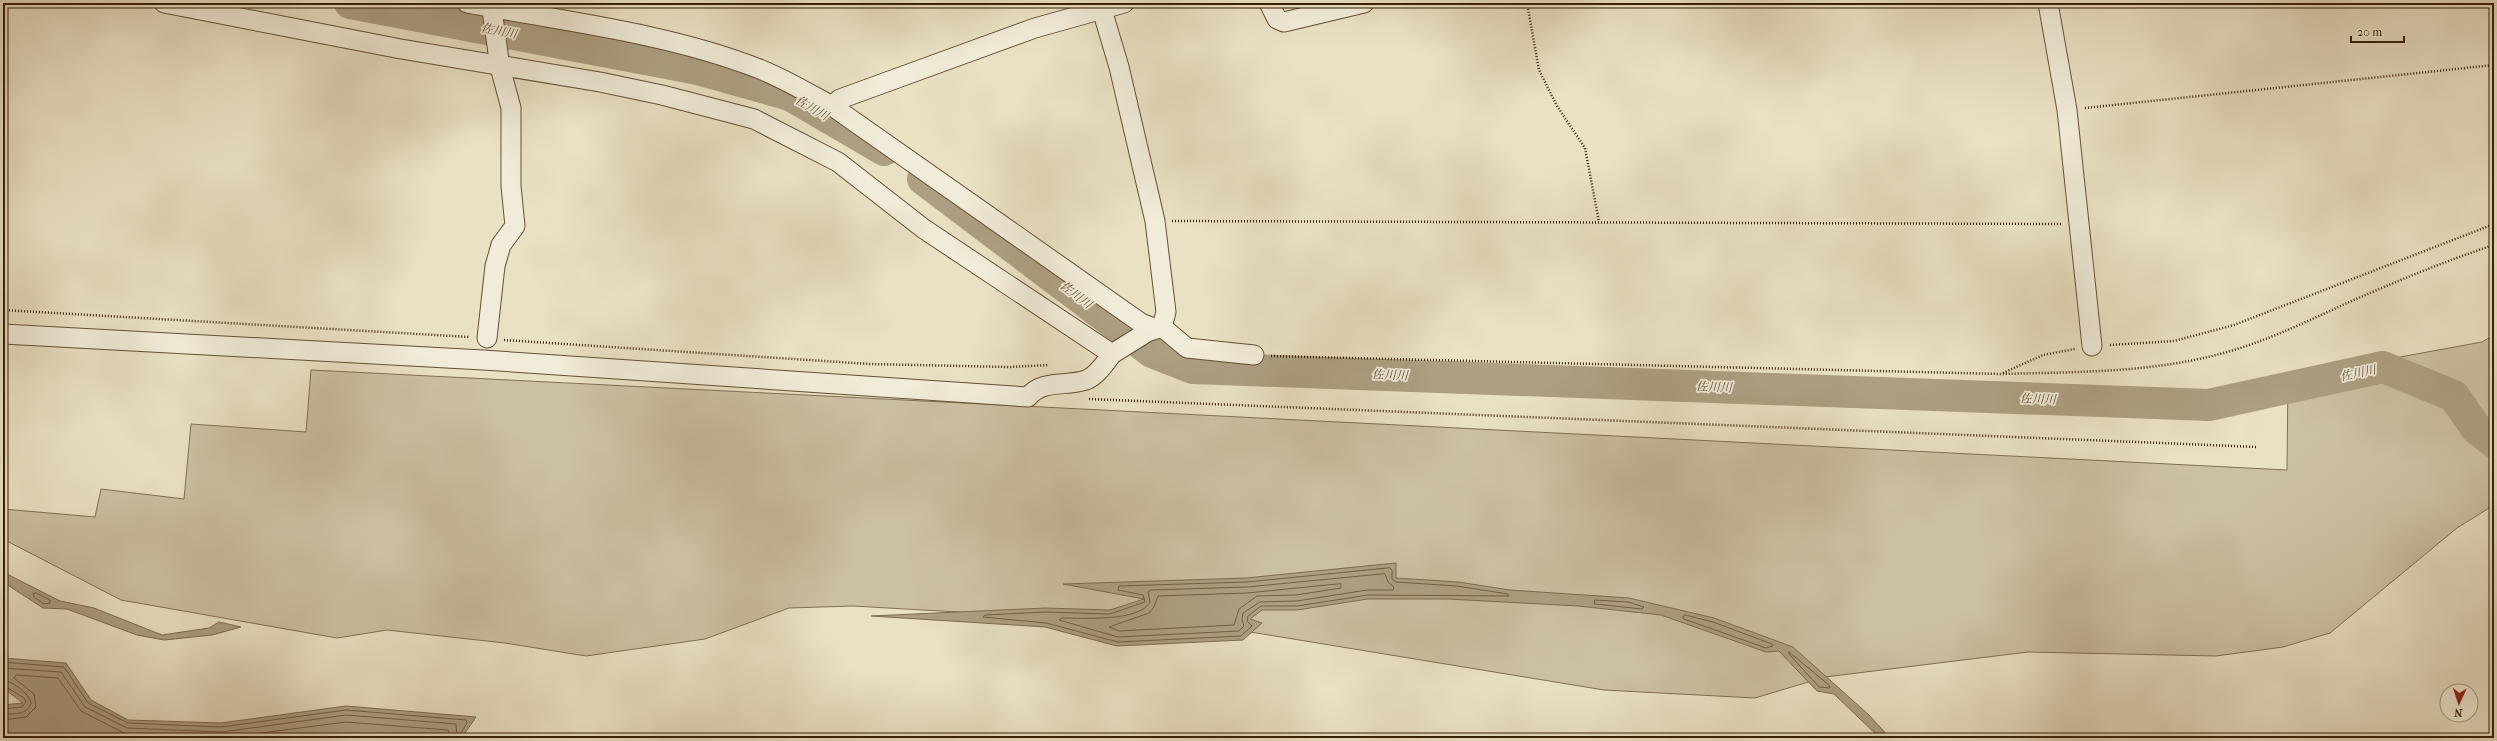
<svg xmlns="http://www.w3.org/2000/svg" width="2497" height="741" font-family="'IM FELL French Canon','Noto Serif JP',serif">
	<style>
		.green { fill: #ccc0a4; stroke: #826f54 }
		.water { fill: #ad9f83; stroke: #7e6b50 }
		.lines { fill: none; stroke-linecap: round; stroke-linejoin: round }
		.shore { stroke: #725e44; stroke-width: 1 }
		.river { stroke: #ad9f83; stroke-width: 32 }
		.minor-casing { stroke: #644f34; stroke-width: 21 }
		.path { stroke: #371e04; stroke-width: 2.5; stroke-dasharray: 1 2; stroke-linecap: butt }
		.minor { stroke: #f1ecd9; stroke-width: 19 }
		.labels { text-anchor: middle; stroke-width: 3.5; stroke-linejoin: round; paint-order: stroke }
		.water-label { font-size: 12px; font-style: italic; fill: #604b30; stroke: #f1ecd9 }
	</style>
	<rect width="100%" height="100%" fill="#eae1c5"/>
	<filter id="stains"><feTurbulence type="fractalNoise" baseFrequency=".005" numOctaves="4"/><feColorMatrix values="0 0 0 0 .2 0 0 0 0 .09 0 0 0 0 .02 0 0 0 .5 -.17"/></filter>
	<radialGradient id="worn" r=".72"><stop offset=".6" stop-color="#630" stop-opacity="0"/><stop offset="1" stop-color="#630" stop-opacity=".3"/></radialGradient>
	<!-- green -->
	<path class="green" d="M2494 335V505L2457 528 2330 633 2283 647 2216 656 2028 652 1825 677 1755 698 1604 690 1220 627 853 606 789 608 705 639 586 656 505 643 387 630 337 638 121 600 3 539V509L95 517 101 489 184 499 191 424 306 432 311 370 2287 470 2288 374 2400 357 2482 342Z"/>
	<!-- water -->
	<g class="water">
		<path d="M1396 563V578L1458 582 1510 590 1629 598 1714 618 1793 647 1869 715 1890 738H1880L1834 694 1817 691 1779 651 1766 652 1661 615 1578 606 1448 599H1368L1297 610H1262L1250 619 1262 623 1243 640 1117 646 1045 627 871 616 1045 608 1110 610 1144 599 1063 584 1246 578Z"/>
		<path d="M3 572 60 601 94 608 162 635 209 628 219 622 241 627 212 635 164 640 137 635 67 609 43 608 3 582Z"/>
		<path d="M3 658 66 663 91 700 128 720 221 723 346 706 476 717 465 733 472 738H3V705L23 703 3 688Z"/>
	</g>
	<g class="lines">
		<!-- shore -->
		<g class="shore">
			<path d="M1390 568 1392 570V579L1396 582 1457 586 1508 594 1509 596 1368 595 1297 606H1261L1248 616 1247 621 1252 626 1241 636 1118 642 1046 623 983 617 985 615 1045 612 1110 614 1145 602 1143 595 1118 590 1119 586 1247 582Z"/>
			<path d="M1385 574 1388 582 1394 587 1393 590H1367L1297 601 1260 602 1243 613 1242 620 1244 626 1239 631 1118 637 1059 620 1062 618C1081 618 1140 622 1150 602L1148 592 1150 590 1247 587Z"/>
			<path d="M1341 584V588L1296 595 1257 596 1239 609 1234 625 1119 631 1109 627 1149 613 1154 607 1158 596 1247 593Z"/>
			<path d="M36 593 50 600V603L44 604 34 597 33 594Z"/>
			<path d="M1595 600 1628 602 1644 607 1642 609 1595 604Z"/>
			<path d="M1685 615 1713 622 1772 644 1773 646 1766 648 1684 619 1683 617Z"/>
			<path d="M1789 652 1829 685 1830 688 1819 687 1789 654Z"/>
			<path d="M3 662 64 667 88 703 128 723 221 727 346 710 466 720 467 723 461 733 464 738"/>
			<path d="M3 668 61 672 85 707 127 728 222 732 346 715 456 724 457 738"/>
			<path d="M3 680C12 681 29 693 31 703 28 715 13 714 3 714"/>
			<path d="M3 685 24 698 26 702 22 707 3 709"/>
			<path d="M3 720 26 717 36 707 34 694 14 678 16 675 58 678 81 711 126 734 222 738 346 722 448 730 451 738"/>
		</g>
		<!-- river -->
		<g class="river">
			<path d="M350 3 698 69 790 95 884 150"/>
			<path d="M923 179 1152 352 1193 368 2209 405 2383 367 2454 396 2476 428 2494 442"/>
		</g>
		<!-- minor casing -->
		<g class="minor-casing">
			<g id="minor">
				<path d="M164 3 401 49 600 82 662 95 754 119 838 162 924 229 1112 354 1147 332 1162 327"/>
				<path d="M467 3C562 21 667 33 757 68 783 78 808 93 832 106L1141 323 1154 328"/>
				<path d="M1100 3 1119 67 1155 221 1166 312 1162 327 1187 348 1254 355"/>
				<path d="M1269 3 1277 19 1284 22 1364 3"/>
				<path d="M2048 3 2067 110 2092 346"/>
				<path d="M832 106 840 99 1035 28 1124 3"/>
				<path d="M3 334 483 360 1028 397C1043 379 1065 387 1086 380 1097 376 1105 363 1112 354"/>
				<path d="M487 338 495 266 501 245 515 226 511 186V108L500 67 491 3"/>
			</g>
		</g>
		<!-- path -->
		<g class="path">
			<path d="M1527 3 1539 70 1557 106 1585 148 1599 222"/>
			<path d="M2085 108 2494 65"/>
			<path d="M1172 221 2061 224"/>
			<path d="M3 310 470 337"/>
			<path d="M504 340 870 364 1009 367 1049 365"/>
			<path d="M2110 345 2174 341 2234 325 2494 224"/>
			<path d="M1271 356 2000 374C2075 372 2154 373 2227 352 2269 340 2308 321 2347 303 2395 282 2445 261 2494 245"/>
			<path d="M2003 373 2043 355 2075 349"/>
			<path d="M1089 399 2258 447"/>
		</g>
		<!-- minor -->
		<use href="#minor" class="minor"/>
	</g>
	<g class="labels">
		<!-- water labels -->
		<g class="water-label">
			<text transform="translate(499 31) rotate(11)" y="4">佐川川</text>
			<text transform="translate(812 108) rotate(30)" y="4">佐川川</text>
			<text transform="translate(1076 295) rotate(37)" y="4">佐川川</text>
			<text transform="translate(2358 373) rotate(-12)" y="4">佐川川</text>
			<text transform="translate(1390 375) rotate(2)" y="4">佐川川</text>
			<text transform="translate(1714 387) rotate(2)" y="4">佐川川</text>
			<text transform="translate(2038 399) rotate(2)" y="4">佐川川</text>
		</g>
	</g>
	<!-- margin -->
	<rect width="2497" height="741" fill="none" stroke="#eae1c5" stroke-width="16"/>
	<rect x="4" y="4" width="2489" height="733" fill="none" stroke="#371e04" stroke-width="2"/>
	<rect x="8" y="8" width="2481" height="725" fill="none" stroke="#371e04"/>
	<!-- north arrow -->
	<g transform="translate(2459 703) rotate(183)"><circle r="19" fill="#f1ecd9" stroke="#a79a84"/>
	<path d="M0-3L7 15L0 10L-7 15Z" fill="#8f2418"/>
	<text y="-6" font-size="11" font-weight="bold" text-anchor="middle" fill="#371e04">N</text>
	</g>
	<!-- scale -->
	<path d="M2351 36v6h53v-6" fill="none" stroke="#371e04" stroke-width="2"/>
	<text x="2357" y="36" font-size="12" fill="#371e04" stroke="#f1ecd9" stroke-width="3" paint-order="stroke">20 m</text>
	<rect width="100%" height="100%" filter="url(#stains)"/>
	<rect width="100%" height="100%" fill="url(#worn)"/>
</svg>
